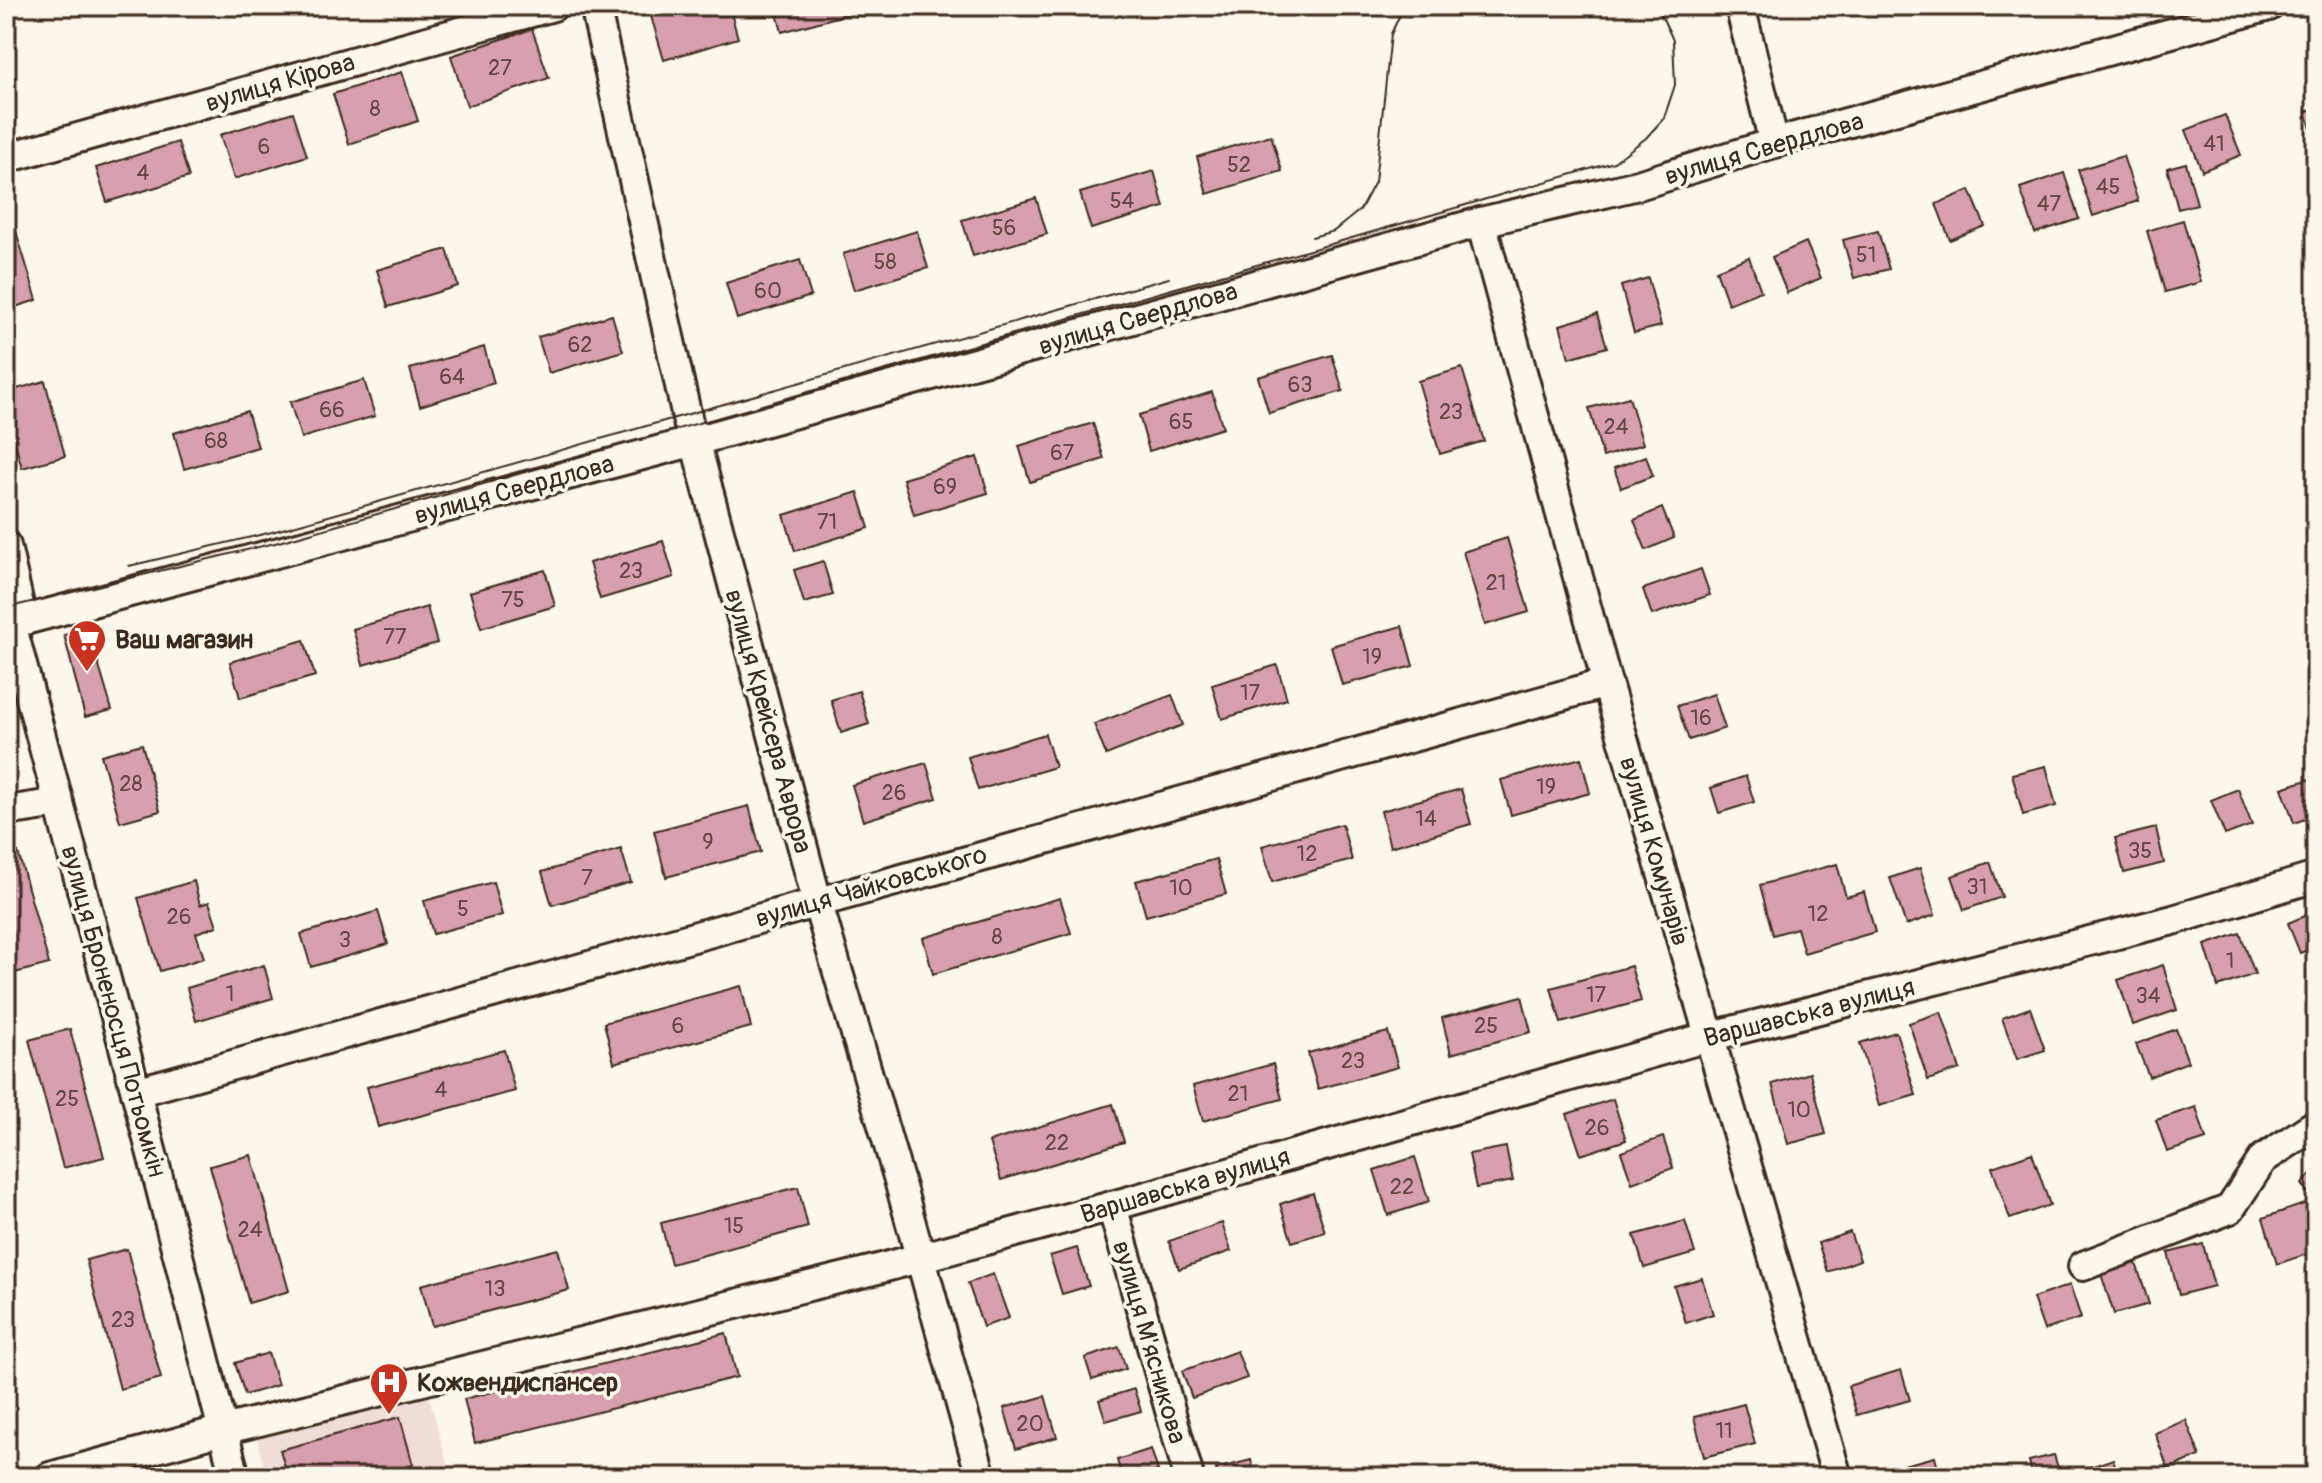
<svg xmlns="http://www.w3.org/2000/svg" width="2322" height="1483" font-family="Pangolin,sans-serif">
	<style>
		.built { fill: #f0ddda }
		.building { fill: #d79fb0; stroke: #3b2a1e; stroke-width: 2 }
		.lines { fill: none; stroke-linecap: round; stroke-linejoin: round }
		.minor-casing { stroke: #3b2a1e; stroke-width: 34 }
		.minor { stroke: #fbf7ec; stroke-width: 28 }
		.tram { stroke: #3b2a1e; stroke-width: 2 }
		.labels { text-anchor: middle; stroke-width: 7; stroke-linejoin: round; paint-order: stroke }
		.number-label { font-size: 22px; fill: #624742 }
		.street-label { font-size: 26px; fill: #3b2a1e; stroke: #fbf7ec }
		.poi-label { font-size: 26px; font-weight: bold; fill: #3b2a1e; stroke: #fbf7ec; text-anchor: start }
	</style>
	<rect width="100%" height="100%" fill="#fbf7ec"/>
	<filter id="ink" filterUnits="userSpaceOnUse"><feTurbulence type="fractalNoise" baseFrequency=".0125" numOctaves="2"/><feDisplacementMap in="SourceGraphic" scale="16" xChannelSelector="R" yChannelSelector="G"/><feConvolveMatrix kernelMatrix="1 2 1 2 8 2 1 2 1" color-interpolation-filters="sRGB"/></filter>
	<g filter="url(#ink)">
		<!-- built -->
		<path class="built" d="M428 1393 451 1477H267L257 1439Z"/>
		<!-- building -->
		<g class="building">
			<path d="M674 6H729L738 38 664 60 650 13Z"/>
			<path d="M775 6H857L859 11 782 32Z"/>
			<path d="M532 29 549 78 467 106 451 56Z"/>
			<path d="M402 72 418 121 349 144 333 94Z"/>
			<path d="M2316 109V142H2315L2306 111Z"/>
			<path d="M293 112 307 156 234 179 220 135Z"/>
			<path d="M2225 115 2241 155 2202 171 2186 130Z"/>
			<path d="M1271 135 1282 171 1207 194 1197 157Z"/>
			<path d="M178 142 189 177 107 202 96 168Z"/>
			<path d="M2123 156 2138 201 2093 216 2078 170Z"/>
			<path d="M2186 163 2197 204 2178 209 2167 168Z"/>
			<path d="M1154 171 1164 207 1091 229 1080 193Z"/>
			<path d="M2064 173 2079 219 2035 233 2020 188Z"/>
			<path d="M1970 190 1985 226 1950 240 1936 204Z"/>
			<path d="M1036 198 1047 234 973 256 962 220Z"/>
			<path d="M2183 220 2201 282 2165 292 2147 231Z"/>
			<path d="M15 228 37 300 6 310V231Z"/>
			<path d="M917 231 928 268 854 290 843 254Z"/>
			<path d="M1878 231 1889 269 1854 278 1843 240Z"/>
			<path d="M1806 242 1821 278 1787 293 1772 257Z"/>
			<path d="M447 249 458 286 388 307 377 270Z"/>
			<path d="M1749 257 1761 291 1728 304 1716 270Z"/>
			<path d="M800 260 811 296 737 319 726 283Z"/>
			<path d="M1648 278 1661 326 1634 333 1621 286Z"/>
			<path d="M1597 314 1607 347 1569 358 1560 325Z"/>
			<path d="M612 315 623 351 549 373 538 337Z"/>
			<path d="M484 347 494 383 420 406 410 369Z"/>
			<path d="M1332 355 1343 391 1269 413 1258 377Z"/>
			<path d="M1462 368 1484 441 1440 454 1418 381Z"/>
			<path d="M364 380 375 416 301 438 290 402Z"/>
			<path d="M45 381 65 456 22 468 6 410V392Z"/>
			<path d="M1212 392 1223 428 1149 451 1139 415Z"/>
			<path d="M1629 397 1643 444 1603 457 1589 408Z"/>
			<path d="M247 411 258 447 184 469 174 433Z"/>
			<path d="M1093 423 1104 459 1030 482 1019 446Z"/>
			<path d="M1646 456 1653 476 1621 488 1614 468Z"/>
			<path d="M977 457 988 493 914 515 903 479Z"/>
			<path d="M858 492 869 528 795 551 784 515Z"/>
			<path d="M1662 508 1674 538 1646 550 1634 520Z"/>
			<path d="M1507 538 1529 612 1485 625 1463 552Z"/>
			<path d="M663 541 674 577 600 599 589 563Z"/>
			<path d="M823 561 833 595 804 603 794 570Z"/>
			<path d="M1701 569 1710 595 1652 615 1643 589Z"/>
			<path d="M545 570 555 606 481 628 470 592Z"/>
			<path d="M427 607 437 643 363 665 353 629Z"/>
			<path d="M1402 626 1413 666 1342 685 1331 646Z"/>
			<path d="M88 629 112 710 85 717 64 635Z"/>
			<path d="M304 640 315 676 240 698 230 662Z"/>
			<path d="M1277 665 1287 699 1222 719 1212 685Z"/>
			<path d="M859 691 869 724 841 733 831 700Z"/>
			<path d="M1714 694 1725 728 1689 740 1677 706Z"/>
			<path d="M1172 695 1183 725 1106 755 1094 724Z"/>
			<path d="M1045 734 1055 767 978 790 968 757Z"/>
			<path d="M142 744 160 811 120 822 101 755Z"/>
			<path d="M1581 758 1590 793 1511 815 1501 780Z"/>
			<path d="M926 763 937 798 863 821 852 785Z"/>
			<path d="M2046 766 2056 806 2023 815 2012 774Z"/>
			<path d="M1746 776 1754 802 1719 813 1711 788Z"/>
			<path d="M2316 777V815L2294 823 2282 788Z"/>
			<path d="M1461 789 1471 824 1390 847 1381 811Z"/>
			<path d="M2238 789 2252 825 2225 835 2211 800Z"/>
			<path d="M749 806 761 852 666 877 654 831Z"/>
			<path d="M1342 824 1352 860 1272 882 1262 846Z"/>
			<path d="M2156 828 2164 863 2124 873 2115 838Z"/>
			<path d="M621 849 631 882 552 905 542 872Z"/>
			<path d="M18 852 49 964 11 974 6 956V855Z"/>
			<path d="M1216 859 1226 894 1146 916 1136 881Z"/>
			<path d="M1990 862 2002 897 1964 910 1952 876Z"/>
			<path d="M1837 864 1846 897 1864 892 1875 932 1804 953 1797 928 1773 935 1760 885Z"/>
			<path d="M1920 868 1935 915 1906 925 1890 878Z"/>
			<path d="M194 881 200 905 209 902 217 926 196 933 204 958 160 971 138 898Z"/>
			<path d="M493 882 502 915 433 934 424 901Z"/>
			<path d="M1060 898 1071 933 933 974 923 938Z"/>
			<path d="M378 911 388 944 311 967 301 934Z"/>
			<path d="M2316 911V947L2300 953 2288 923Z"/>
			<path d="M2240 933 2255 974 2218 987 2205 945Z"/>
			<path d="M264 965 273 998 196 1021 187 988Z"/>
			<path d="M2163 965 2177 1010 2133 1025 2118 980Z"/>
			<path d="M1631 966 1641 1001 1561 1023 1551 988Z"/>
			<path d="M741 986 751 1027 614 1063 604 1023Z"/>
			<path d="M1522 996 1531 1032 1451 1054 1442 1018Z"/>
			<path d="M2030 1008 2045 1050 2017 1059 2002 1018Z"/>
			<path d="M1941 1012 1960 1069 1928 1080 1909 1023Z"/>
			<path d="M70 1029 104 1157 63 1168 29 1040Z"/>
			<path d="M2176 1029 2188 1062 2149 1077 2136 1044Z"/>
			<path d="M1388 1032 1398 1067 1318 1089 1308 1053Z"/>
			<path d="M1896 1032 1916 1095 1879 1106 1860 1043Z"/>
			<path d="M504 1050 515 1091 378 1127 367 1087Z"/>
			<path d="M1273 1064 1282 1099 1203 1121 1193 1086Z"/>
			<path d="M1810 1073 1826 1134 1788 1144 1772 1084Z"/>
			<path d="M1613 1099 1626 1140 1581 1155 1567 1114Z"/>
			<path d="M1113 1104 1124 1142 1001 1180 989 1142Z"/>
			<path d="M2196 1107 2206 1139 2167 1152 2156 1120Z"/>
			<path d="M1663 1137 1673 1168 1632 1183 1621 1152Z"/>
			<path d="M1506 1147 1513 1181 1476 1188 1469 1154Z"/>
			<path d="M2032 1153 2050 1205 2010 1219 1992 1167Z"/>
			<path d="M251 1155 289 1291 249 1303 210 1166Z"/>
			<path d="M1415 1157 1429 1202 1388 1215 1374 1170Z"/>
			<path d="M2316 1168V1206L2302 1184Z"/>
			<path d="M798 1187 808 1227 671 1264 661 1223Z"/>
			<path d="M1313 1193 1325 1232 1292 1242 1280 1204Z"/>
			<path d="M2307 1203 2316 1230V1251L2277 1264 2263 1218Z"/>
			<path d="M1685 1221 1695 1253 1644 1268 1634 1235Z"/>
			<path d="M1222 1223 1231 1251 1179 1269 1169 1241Z"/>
			<path d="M1850 1232 1860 1260 1828 1272 1818 1243Z"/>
			<path d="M2203 1244 2214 1286 2179 1295 2168 1253Z"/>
			<path d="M1077 1248 1089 1286 1062 1294 1050 1256Z"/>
			<path d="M127 1249 161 1378 120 1389 86 1260Z"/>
			<path d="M558 1249 569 1290 432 1326 421 1285Z"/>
			<path d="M2136 1263 2149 1304 2114 1314 2101 1274Z"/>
			<path d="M993 1274 1009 1318 983 1327 968 1283Z"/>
			<path d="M1702 1278 1713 1314 1686 1323 1674 1286Z"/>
			<path d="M2070 1285 2081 1318 2044 1330 2033 1298Z"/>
			<path d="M726 1333 737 1377 475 1443 464 1399Z"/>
			<path d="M1119 1347 1126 1369 1092 1380 1085 1358Z"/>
			<path d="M1237 1351 1247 1378 1192 1398 1182 1371Z"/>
			<path d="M268 1353 278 1385 245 1395 235 1363Z"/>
			<path d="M1901 1370 1910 1400 1857 1415 1848 1386Z"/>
			<path d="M1134 1389 1141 1411 1106 1421 1099 1400Z"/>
			<path d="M1045 1396 1057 1437 1016 1449 1004 1408Z"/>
			<path d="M1744 1404 1755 1444 1704 1457 1694 1417Z"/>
			<path d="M400 1417 413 1465 369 1477H288L280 1450Z"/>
			<path d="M2186 1420 2200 1456 2168 1469 2155 1433Z"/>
			<path d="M1151 1449 1158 1471 1139 1477H1122L1117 1460Z"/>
			<path d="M2054 1455 2061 1477H2033L2029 1461Z"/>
			<path d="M1935 1457 1940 1477H1886L1884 1470Z"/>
			<path d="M2113 1459 2119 1477H2090L2087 1468Z"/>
			<path d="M1251 1460 1255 1477H1218L1216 1469Z"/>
			<path d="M534 1466 537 1477H494Z"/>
		</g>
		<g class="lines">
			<!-- minor casing -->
			<g class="minor-casing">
				<g id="minor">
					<path d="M595 6 689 426 695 441 817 901 899 1180 981 1477"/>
					<path d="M1740 6 1774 143"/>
					<path d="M6 158 553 6"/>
					<path d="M1481 222 1607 683 1837 1477"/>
					<path d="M6 546 19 605 11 624 136 1092 235 1477"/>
					<path d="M6 625 695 441 1481 222 1638 185 1774 143 2269 6"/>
					<path d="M6 811 59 803"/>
					<path d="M136 1092 1607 683"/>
					<path d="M1112 1206 1189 1477"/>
					<path d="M2083 1266 2230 1209 2263 1159 2316 1124"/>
					<path d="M50 1477 223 1430 878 1269 1112 1206 1708 1037 2173 920 2316 877"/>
				</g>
			</g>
			<!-- minor -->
			<use href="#minor" class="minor"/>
			<!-- tram -->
			<g class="tram">
				<path d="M1312 237 1334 231 1360 210 1375 182 1391 34 1404 6"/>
				<path d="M129 566 272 532 1169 278"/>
				<path d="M6 608 275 543 1338 242 1614 162 1646 138 1664 118 1675 85 1673 40 1657 6"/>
			</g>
		</g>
	</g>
	<!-- icons -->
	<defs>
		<g id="supermarket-pin" transform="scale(2)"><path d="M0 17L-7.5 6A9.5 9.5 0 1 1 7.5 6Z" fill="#c8321e" stroke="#fbf7ec"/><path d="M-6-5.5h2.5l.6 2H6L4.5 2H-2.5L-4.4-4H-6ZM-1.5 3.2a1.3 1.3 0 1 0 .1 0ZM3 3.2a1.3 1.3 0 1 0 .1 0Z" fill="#fff"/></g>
		<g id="hospital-pin" transform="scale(2)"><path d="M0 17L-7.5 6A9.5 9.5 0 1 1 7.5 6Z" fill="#c8321e" stroke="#fbf7ec"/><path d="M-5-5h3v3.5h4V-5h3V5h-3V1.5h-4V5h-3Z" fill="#fff"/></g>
	</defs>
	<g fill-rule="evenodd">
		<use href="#supermarket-pin" x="87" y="639"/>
		<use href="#hospital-pin" x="389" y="1382"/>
	</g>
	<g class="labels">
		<!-- number labels -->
		<g class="number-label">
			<text x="500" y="75">27</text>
			<text x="375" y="116">8</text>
			<text x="2214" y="151">41</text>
			<text x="264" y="154">6</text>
			<text x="1239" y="172">52</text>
			<text x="143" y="180">4</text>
			<text x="2108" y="194">45</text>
			<text x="1122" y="208">54</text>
			<text x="2049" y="211">47</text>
			<text x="1004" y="235">56</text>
			<text x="1866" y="262">51</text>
			<text x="885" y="269">58</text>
			<text x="768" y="298">60</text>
			<text x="580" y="352">62</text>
			<text x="452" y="384">64</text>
			<text x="1300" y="392">63</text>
			<text x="332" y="417">66</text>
			<text x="1451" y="419">23</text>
			<text x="1181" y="429">65</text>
			<text x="1616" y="434">24</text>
			<text x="216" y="448">68</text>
			<text x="1062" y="460">67</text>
			<text x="945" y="494">69</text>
			<text x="827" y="529">71</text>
			<text x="631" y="578">23</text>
			<text x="1496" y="590">21</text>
			<text x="513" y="607">75</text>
			<text x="395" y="644">77</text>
			<text x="1372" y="664">19</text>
			<text x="1250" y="700">17</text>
			<text x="1701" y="725">16</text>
			<text x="131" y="791">28</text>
			<text x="1546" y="794">19</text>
			<text x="894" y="800">26</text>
			<text x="1426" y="826">14</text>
			<text x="708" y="849">9</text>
			<text x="2140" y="858">35</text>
			<text x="1307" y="861">12</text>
			<text x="587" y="885">7</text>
			<text x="1977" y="894">31</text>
			<text x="1181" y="895">10</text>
			<text x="463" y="916">5</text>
			<text x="1818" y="921">12</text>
			<text x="179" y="924">26</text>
			<text x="997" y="944">8</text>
			<text x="345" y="947">3</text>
			<text x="2230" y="968">1</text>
			<text x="230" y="1001">1</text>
			<text x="1596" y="1002">17</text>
			<text x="2148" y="1003">34</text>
			<text x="678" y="1033">6</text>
			<text x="1486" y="1033">25</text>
			<text x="1353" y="1068">23</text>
			<text x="441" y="1097">4</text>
			<text x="1238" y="1101">21</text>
			<text x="67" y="1106">25</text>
			<text x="1799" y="1117">10</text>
			<text x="1597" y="1135">26</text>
			<text x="1057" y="1150">22</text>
			<text x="1402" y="1194">22</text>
			<text x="734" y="1233">15</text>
			<text x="250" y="1237">24</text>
			<text x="495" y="1296">13</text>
			<text x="123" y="1327">23</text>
			<text x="1030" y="1431">20</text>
			<text x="1724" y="1438">11</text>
		</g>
		<!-- street labels -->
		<g class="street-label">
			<text transform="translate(280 82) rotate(-16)" y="9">вулиця Кірова</text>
			<text transform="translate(1764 148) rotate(-16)" y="9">вулиця Свердлова</text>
			<text transform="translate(1138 318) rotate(-16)" y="9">вулиця Свердлова</text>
			<text transform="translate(514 489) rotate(-15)" y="9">вулиця Свердлова</text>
			<text transform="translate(769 721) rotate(75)" y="9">вулиця Крейсера Аврора</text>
			<text transform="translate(1655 851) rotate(74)" y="9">вулиця Комунарів</text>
			<text transform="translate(871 886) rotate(-16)" y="9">вулиця Чайковського</text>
			<text transform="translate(114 1011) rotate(75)" y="9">вулиця Броненосця Потьомкін</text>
			<text transform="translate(1809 1012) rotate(-14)" y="9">Варшавська вулиця</text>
			<text transform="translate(1185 1185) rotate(-16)" y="9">Варшавська вулиця</text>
			<text transform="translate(1150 1342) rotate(74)" y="9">вулиця М'ясникова</text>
		</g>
		<!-- poi labels -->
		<g class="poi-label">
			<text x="115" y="648">Ваш магазин</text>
			<text x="417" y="1391">Кожвендиспансер</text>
		</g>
	</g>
	<!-- margin -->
	<rect width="2322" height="1483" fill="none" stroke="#fbf7ec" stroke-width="32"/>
	<rect x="16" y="16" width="2290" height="1451" fill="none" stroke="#3b2a1e" stroke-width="3" filter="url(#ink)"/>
</svg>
